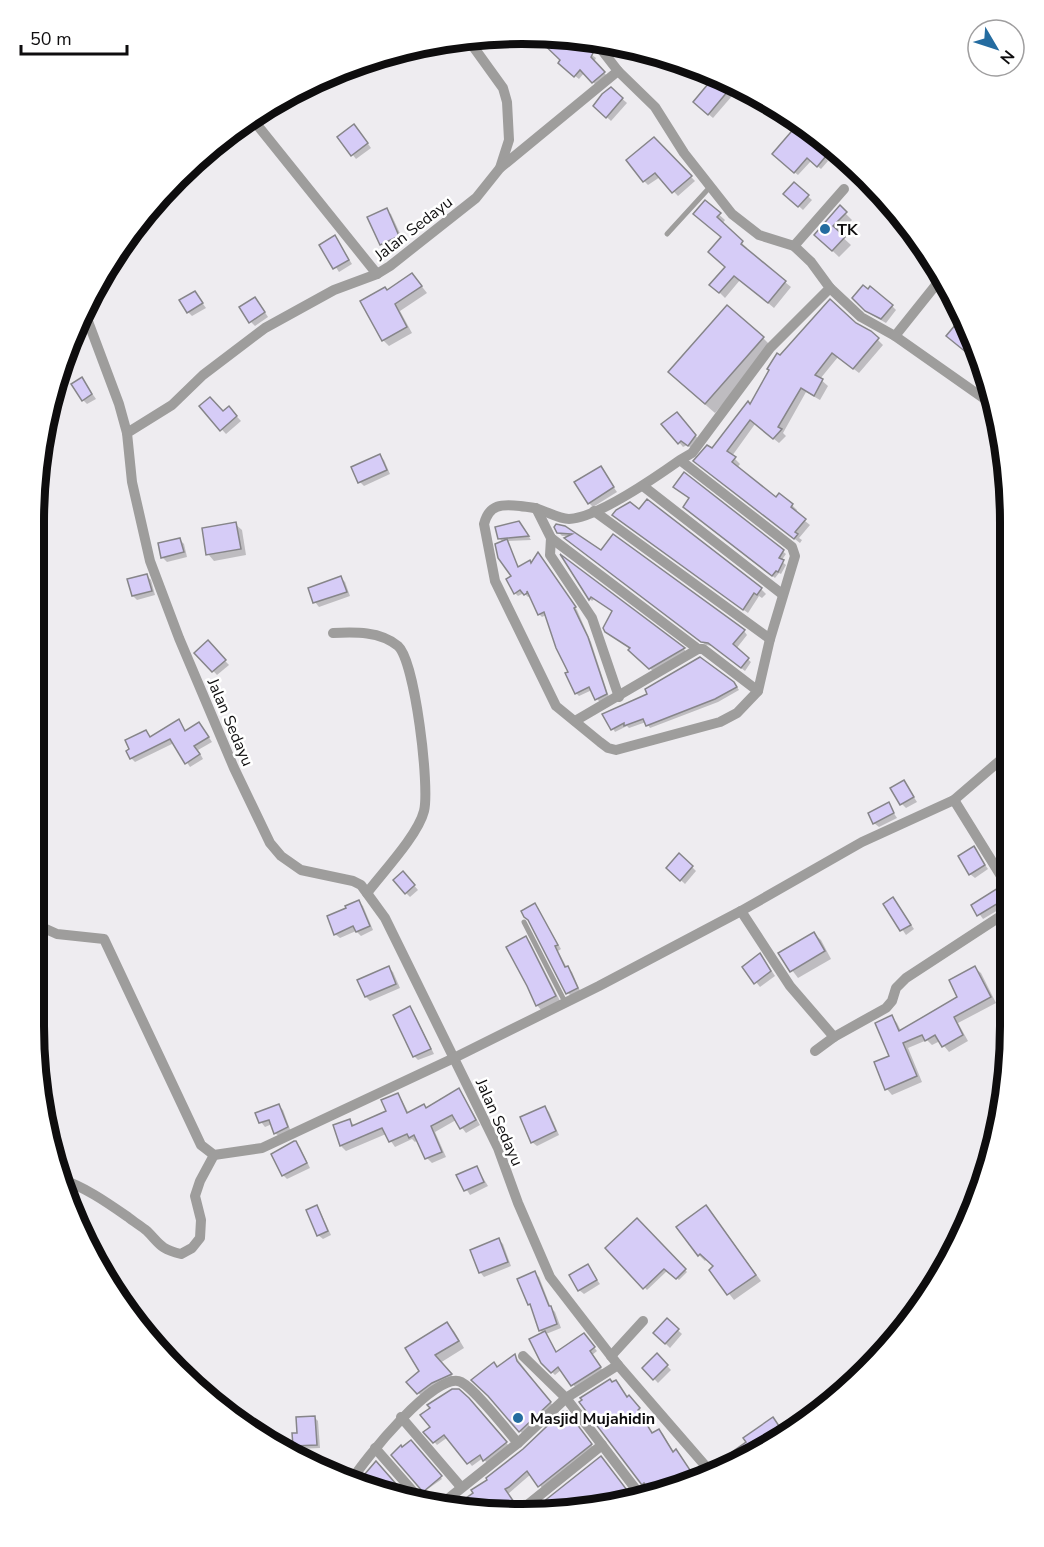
<svg xmlns="http://www.w3.org/2000/svg" width="1044" height="1547" font-family="'Nunito Sans',sans-serif">
	<style>
		.shadow { fill: #0003 }
		.building { fill: #d6ccf7; stroke: #868589; stroke-width: 1.5 }
		.lines { fill: none; stroke-linecap: round; stroke-linejoin: round }
		.lane { stroke: #9e9d9c; stroke-width: 5 }
		.street { stroke: #9e9d9c; stroke-width: 10 }
		.poi-dot { fill: #246ca0; stroke: #fff; stroke-width: 2 }
		.labels { text-anchor: middle; stroke-width: 5; stroke-linejoin: round; paint-order: stroke }
		.street-label { font-size: 16px; fill: #0e0d0e; stroke: #fff }
		.poi-label { font-size: 16px; font-weight: bold; fill: #0e0d0e; stroke: #fff; text-anchor: start }
		.rim { fill: none; stroke: #0e0d0e; stroke-width: 8 }
	</style>
	<rect width="100%" height="100%" fill="#eeecf0"/>
	<!-- shadow -->
	<g class="shadow">
		<path d="M592 55 596 58 594 62 608 77 597 86 584 73 579 79 564 67Z"/>
		<path d="M673 59 693 65 685 73Z"/>
		<path d="M713 80 732 96 713 118 699 106Z"/>
		<path d="M611 89 627 103 611 121 599 110Z"/>
		<path d="M269 106 273 111 264 119 258 112Z"/>
		<path d="M358 130 371 148 356 159 339 137Z"/>
		<path d="M814 132 830 145 822 154 828 161 821 169 811 161 798 175 777 158 810 137Z"/>
		<path d="M654 139 695 181 678 196 660 177 648 185 644 181Z"/>
		<path d="M794 184 812 200 803 210 790 198Z"/>
		<path d="M705 202 725 220 722 224 747 248 746 250 791 287 774 308 740 280 725 298 717 290 727 267 723 238Z"/>
		<path d="M840 208 852 220 839 234 851 245 839 257 816 235Z"/>
		<path d="M386 210 391 214 403 240 386 248 382 244Z"/>
		<path d="M335 237 352 264 339 272 321 245Z"/>
		<path d="M928 249V250L934 261 925 253Z"/>
		<path d="M412 274 427 293 400 311 412 333 389 346 383 340 387 291Z"/>
		<path d="M195 293 206 308 192 316 188 312Z"/>
		<path d="M854 298 892 306 896 310 886 323 872 315Z"/>
		<path d="M259 303 268 317 255 326 251 322Z"/>
		<path d="M855 324 870 332 883 345 859 373 838 357 820 379 828 386 820 400 806 392 783 433 786 436 779 443 755 424 732 456 740 464 737 468 777 499 792 505 797 510 795 513 810 525 799 538 802 540 800 543 700 466 751 406 781 357Z"/>
		<path d="M956 326 976 342 980 356 977 360 952 340Z"/>
		<path d="M763 338 772 347 715 413 679 382Z"/>
		<path d="M82 379 96 399 87 404 83 400Z"/>
		<path d="M201 407 223 413 229 408 241 421 226 434Z"/>
		<path d="M681 418 699 440 693 449 687 445 683 447 664 424Z"/>
		<path d="M380 456 384 460 390 474 364 486 360 482Z"/>
		<path d="M600 468 617 492 593 507 589 503Z"/>
		<path d="M684 474 786 554 781 561 786 565 781 574 779 573 775 578 688 510 691 498Z"/>
		<path d="M650 503 761 589 766 594 762 598 759 596 748 613 618 519 639 511Z"/>
		<path d="M235 524 242 530 246 555 214 561 208 554Z"/>
		<path d="M523 527 531 540 507 541 519 568 530 561 532 564 541 557 577 610 591 642 609 697 600 703 592 690 579 696 576 693 546 615 542 617 539 614 531 596 528 597 524 593 518 596 515 593 503 542 499 538Z"/>
		<path d="M565 528 601 552 744 631 747 635 736 649 751 662 745 671 713 646 706 645 569 542 570 536H562L558 532Z"/>
		<path d="M180 540 184 544 187 557 167 562 162 557Z"/>
		<path d="M565 561 684 649 686 652 653 671 630 650 631 648 613 612 595 598 592 601 590 599Z"/>
		<path d="M147 576 151 580 155 595 137 600 133 596Z"/>
		<path d="M341 578 345 582 350 596 319 607 315 602Z"/>
		<path d="M208 643 229 665 217 675 197 653Z"/>
		<path d="M737 687 739 690 718 702 650 728 646 722 629 728 627 726 615 732 605 714Z"/>
		<path d="M178 721 186 732 199 724 203 728 212 742 198 750 203 759 190 767 174 743 135 762 131 758 146 732 151 738Z"/>
		<path d="M904 782 917 802 906 808 902 804Z"/>
		<path d="M888 804 897 818 879 827 874 823Z"/>
		<path d="M973 848 988 869 975 878 970 874Z"/>
		<path d="M692 867 696 871 685 884 672 872Z"/>
		<path d="M407 877 418 890 410 897 406 893Z"/>
		<path d="M1002 894 1008 904 983 919 973 905Z"/>
		<path d="M893 899 914 929 906 935 885 904Z"/>
		<path d="M359 902 363 906 373 930 361 936 356 931 340 938 335 934Z"/>
		<path d="M535 905 561 949 558 951 567 968 572 972 581 993 572 997 568 993 531 922Z"/>
		<path d="M814 934 821 940 831 959 798 978 780 954Z"/>
		<path d="M526 938 530 942 560 1001 541 1010 537 1005 529 985Z"/>
		<path d="M1011 939V966L1008 958 997 949 1003 942Z"/>
		<path d="M764 959 775 976 760 987 744 967Z"/>
		<path d="M389 968 393 972 400 988 370 1001 366 997Z"/>
		<path d="M975 968 981 973 996 1003 958 1023 968 1041 949 1052 940 1041 932 1045 927 1040 908 1048 922 1082 892 1095 887 1089 891 1057 892 1017 897 1023 901 1031 959 998Z"/>
		<path d="M410 1008 414 1013 434 1054 418 1060 414 1056Z"/>
		<path d="M458 1090 463 1095 480 1125 466 1133 456 1120 435 1132 446 1157 432 1163 427 1158 418 1140 415 1142 412 1139 395 1147 386 1134 346 1151 341 1146 350 1121 355 1126 388 1111 397 1094 402 1100 409 1114 424 1106 427 1109Z"/>
		<path d="M278 1105 283 1110 291 1132 280 1137 275 1133 272 1124 265 1127 261 1122Z"/>
		<path d="M544 1107 549 1112 559 1135 537 1146 532 1142Z"/>
		<path d="M296 1143 300 1147 310 1168 287 1179 283 1175Z"/>
		<path d="M477 1168 488 1186 470 1195 458 1176Z"/>
		<path d="M316 1207 320 1211 331 1235 323 1239 318 1235Z"/>
		<path d="M711 1212 761 1281 734 1300 711 1270 715 1266 707 1259 705 1261 699 1255 678 1227Z"/>
		<path d="M637 1220 687 1272 679 1280 668 1270 647 1290 608 1248Z"/>
		<path d="M499 1240 503 1244 511 1266 484 1277 480 1272Z"/>
		<path d="M587 1266 600 1284 584 1294 579 1290Z"/>
		<path d="M534 1273 539 1277 551 1308 555 1312 561 1328 546 1334 557 1353 587 1339 597 1351 592 1355 603 1371 576 1388 561 1370 555 1375 542 1362 543 1333 540 1330 532 1306 529 1304Z"/>
		<path d="M667 1320 682 1334 670 1348 655 1333Z"/>
		<path d="M447 1324 454 1331 464 1348 440 1363 457 1381 425 1400 408 1382 421 1371Z"/>
		<path d="M657 1355 671 1370 658 1383 644 1368Z"/>
		<path d="M515 1356 554 1407 524 1435 520 1431 498 1368Z"/>
		<path d="M627 1398 633 1401 643 1413 641 1414 653 1434 659 1430 663 1434 674 1453 680 1455 694 1476 649 1493 581 1403Z"/>
		<path d="M480 1411 509 1446 487 1463 483 1458 472 1466 448 1437 437 1445 426 1432 432 1428Z"/>
		<path d="M314 1417 318 1421 320 1448 298 1449 294 1445 298 1434Z"/>
		<path d="M570 1417 594 1448 543 1489 531 1474 508 1494 517 1507 510 1512 490 1513 484 1509 481 1511 459 1506 489 1480Z"/>
		<path d="M773 1419 785 1434 766 1449 722 1465 720 1462 748 1443Z"/>
		<path d="M411 1442 442 1479 425 1491 393 1455Z"/>
		<path d="M601 1458 633 1499 618 1505 536 1510Z"/>
	</g>
	<!-- building -->
	<g class="building">
		<path d="M533 34 575 38 593 53 591 57 605 72 592 83 580 70 574 77 558 63 560 60Z"/>
		<path d="M713 78 728 91 708 115 693 102Z"/>
		<path d="M611 87 623 98 606 118 593 106 602 94Z"/>
		<path d="M354 124 368 143 351 156 337 137Z"/>
		<path d="M797 125 809 135 813 131 826 142 819 150 826 156 817 167 807 158 794 173 772 154Z"/>
		<path d="M654 137 692 176 672 193 655 173 643 182 626 160Z"/>
		<path d="M794 182 809 195 798 207 783 194Z"/>
		<path d="M705 200 721 213 717 217 743 241 741 244 786 281 768 303 734 276 719 293 709 285 725 267 708 252 721 237 693 214Z"/>
		<path d="M840 205 847 212 833 226 845 237 832 251 814 235Z"/>
		<path d="M387 208 399 236 380 245 367 217Z"/>
		<path d="M335 235 349 260 333 269 319 245Z"/>
		<path d="M412 273 422 286 395 304 407 327 382 341 360 301 385 287 387 290Z"/>
		<path d="M863 285 868 289 870 286 893 305 881 319 865 311 852 298Z"/>
		<path d="M195 291 203 303 187 313 179 300Z"/>
		<path d="M255 297 265 312 249 323 239 307Z"/>
		<path d="M830 299 856 323 871 331 879 338 853 369 832 353 815 375 823 379 814 396 801 388 778 427 782 429 773 439 750 420 727 451 736 457 732 462 776 497 779 493 793 504 791 507 806 519 795 532 798 534 794 539 693 461 707 445 712 448 748 401 750 404 769 370 767 369 777 353 780 355Z"/>
		<path d="M727 305 764 337 705 404 668 372Z"/>
		<path d="M956 324 975 339 978 349 972 357 946 336Z"/>
		<path d="M82 377 92 394 82 401 71 384Z"/>
		<path d="M210 397 223 411 229 406 237 416 220 431 199 406Z"/>
		<path d="M677 412 696 435 688 446 681 441 678 444 661 424Z"/>
		<path d="M380 454 387 470 358 483 351 467Z"/>
		<path d="M601 466 614 487 588 504 574 482Z"/>
		<path d="M684 472 784 550 779 558 784 560 778 572 776 571 772 576 683 507 689 498 673 487Z"/>
		<path d="M647 499 762 588 757 595 754 593 743 610 612 515 616 510 630 502 639 509Z"/>
		<path d="M519 521 529 536 498 539 495 527Z"/>
		<path d="M236 522 241 549 206 555 202 528Z"/>
		<path d="M556 524 565 526 601 550 613 534 745 630 733 644 749 658 741 668 708 643 701 642 564 538 572 534 557 533 554 527Z"/>
		<path d="M180 538 184 552 161 558 158 543Z"/>
		<path d="M507 539 518 567 530 560 531 563 538 552 576 607 574 608 588 637 607 694 595 700 589 687 575 694 565 673 568 672 556 648 544 612 538 615 527 591V593L524 595 520 590 514 594 506 579 511 576 498 558 495 544Z"/>
		<path d="M560 554 685 648 649 669 628 650 630 648 605 632 603 628 612 611 591 597 589 600Z"/>
		<path d="M147 574 152 591 132 596 127 579Z"/>
		<path d="M341 576 347 592 313 603 308 588Z"/>
		<path d="M208 640 226 660 212 672 194 653Z"/>
		<path d="M700 657 734 682 737 687 715 699 646 726 643 719 624 726V723L611 730 602 714 647 694 645 689Z"/>
		<path d="M179 719 185 731 199 722 209 737 194 746 200 754 185 764 170 739 130 759 126 751 129 749 125 740 146 730 150 737Z"/>
		<path d="M904 780 914 797 900 805 890 788Z"/>
		<path d="M889 802 894 813 873 824 868 813Z"/>
		<path d="M974 846 985 865 969 875 958 856Z"/>
		<path d="M679 853 693 866 680 881 666 868Z"/>
		<path d="M403 871 415 885 405 894 393 880Z"/>
		<path d="M998 888 1005 899 977 916 971 905Z"/>
		<path d="M893 897 911 925 900 931 883 904Z"/>
		<path d="M359 900 370 926 356 932 353 926 334 935 327 916 346 908 345 906Z"/>
		<path d="M535 903 558 945 555 946 565 967 568 966 578 988 566 994 528 920 524 917 521 911Z"/>
		<path d="M814 932 825 951 790 972 778 953Z"/>
		<path d="M526 936 556 996 536 1006 527 986 506 947Z"/>
		<path d="M760 953 771 971 754 984 742 967Z"/>
		<path d="M389 966 396 984 365 997 357 980Z"/>
		<path d="M975 966 991 997 954 1017 963 1035 942 1047 935 1035 925 1041 922 1035 903 1043 917 1076 885 1090 874 1062 889 1056 875 1023 892 1015 899 1031 957 997 949 980Z"/>
		<path d="M410 1006 431 1049 413 1057 393 1015Z"/>
		<path d="M459 1088 476 1120 460 1129 452 1115 431 1126 442 1152 425 1159 414 1135 409 1138 407 1134 389 1142 382 1128 340 1146 333 1125 350 1119 352 1126 386 1111 381 1100 398 1093 407 1113 424 1104 426 1108Z"/>
		<path d="M279 1104 288 1127 274 1134 269 1120 259 1123 255 1113Z"/>
		<path d="M545 1106 556 1131 531 1143 520 1117Z"/>
		<path d="M294 1141H296L307 1163 282 1176 271 1154Z"/>
		<path d="M477 1166 484 1182 464 1191 456 1175Z"/>
		<path d="M317 1205 328 1231 317 1236 306 1210Z"/>
		<path d="M706 1205 756 1275 727 1295 709 1270 713 1266 700 1254 698 1256 676 1227Z"/>
		<path d="M637 1218 686 1269 676 1279 664 1269 643 1289 605 1248Z"/>
		<path d="M499 1238 508 1262 479 1273 470 1250Z"/>
		<path d="M588 1264 597 1280 578 1291 569 1275Z"/>
		<path d="M535 1271 549 1306H551L557 1324 539 1331 530 1304 528 1305 517 1279Z"/>
		<path d="M667 1318 679 1329 665 1344 653 1333Z"/>
		<path d="M447 1322 459 1341 435 1355 452 1374 432 1383 417 1394 406 1382 419 1371 405 1348Z"/>
		<path d="M545 1331 556 1352 584 1333 595 1347 590 1351 601 1367 571 1386 558 1367 551 1373 541 1363 529 1339Z"/>
		<path d="M657 1353 668 1365 653 1380 642 1368Z"/>
		<path d="M515 1354 517 1361 551 1402 519 1432 488 1396 471 1380 494 1362 497 1367Z"/>
		<path d="M610 1379 612 1382 616 1380 627 1397 629 1395 640 1408 638 1410 652 1433 659 1429 673 1452 676 1449 694 1476 677 1482 674 1478 657 1490 650 1492 644 1483 642 1485 579 1402 582 1400 580 1398Z"/>
		<path d="M452 1389H459L469 1398 507 1442 483 1461 480 1455 467 1464 444 1435 433 1443 423 1432 430 1427 420 1415 430 1408 427 1405Z"/>
		<path d="M563 1411 565 1412 567 1411 592 1444 538 1487 527 1471 509 1487 505 1489 516 1505 513 1511 490 1513 456 1505 473 1493 471 1490 487 1480 486 1478 523 1449Z"/>
		<path d="M315 1416 317 1445 293 1446 292 1433H297L296 1417Z"/>
		<path d="M773 1417 783 1432 748 1455 717 1467 715 1464 746 1442 743 1438Z"/>
		<path d="M411 1440 442 1476 423 1492 391 1455 401 1445 402 1447Z"/>
		<path d="M601 1456 630 1494 616 1505 533 1510Z"/>
		<path d="M376 1461 404 1493 372 1485 364 1475Z"/>
	</g>
	<g class="lines">
		<!-- lane -->
		<g class="lane">
			<path d="M667 234 710 187"/>
			<path d="M524 922 565 1002"/>
		</g>
		<!-- street -->
		<g class="street">
			<path d="M467 38 503 88 507 102 509 140 500 168 476 198 390 266 377 274 334 290 265 328 203 375 172 405 127 433 132 482 150 561 179 638 234 768 270 843 281 856 301 870 353 881 361 885 385 918 498 1148 518 1203 550 1277 618 1365 709 1470"/>
			<path d="M594 40 618 71 655 107 684 153 732 214 759 235 794 246 811 262 830 288 770 348 692 453 680 460 787 543 792 547 795 556 770 639 758 691 737 713 720 722 616 750 608 748 600 742 556 706 495 581 484 524C489 504 502 504 520 506 526 507 532 507 538 509 548 512 559 519 569 519 597 518 656 477 680 460"/>
			<path d="M250 116 377 274"/>
			<path d="M500 168 618 71"/>
			<path d="M794 246 844 189"/>
			<path d="M830 288 861 317 895 336 943 276"/>
			<path d="M83 308 119 404 127 433"/>
			<path d="M895 336 996 407"/>
			<path d="M643 486 782 594"/>
			<path d="M536 508 551 538 550 555 592 618 619 697"/>
			<path d="M594 511 770 639"/>
			<path d="M551 538 698 649"/>
			<path d="M333 633C355 632 380 631 398 646 415 661 430 787 424 811 418 835 383 872 367 893"/>
			<path d="M575 721 698 649H703L758 691"/>
			<path d="M954 800 1011 892"/>
			<path d="M741 911 790 986 834 1037"/>
			<path d="M33 916 37 925 57 934 104 939 201 1145 214 1155 262 1148 454 1058 599 986 741 911 862 842 954 800 1011 751"/>
			<path d="M815 1051 834 1037 886 1008 892 1001 896 988 906 978 1007 912 1011 906"/>
			<path d="M58 1178C85 1187 105 1201 128 1217 134 1222 141 1226 147 1231 160 1244 160 1249 181 1254L192 1248 200 1238 201 1220 195 1196 200 1181 214 1155"/>
			<path d="M523 1356 566 1398 641 1496"/>
			<path d="M611 1356 643 1321"/>
			<path d="M401 1417 461 1487"/>
			<path d="M375 1448 417 1496"/>
			<path d="M351 1481C363 1461 437 1369 461 1382 476 1390 505 1428 518 1443"/>
			<path d="M444 1502 518 1443 566 1398 618 1365"/>
			<path d="M520 1511 602 1445"/>
		</g>
	</g>
	<!-- markers -->
	<g class="poi-dot">
		<circle cx="825" cy="229" r="6"/>
		<circle cx="518" cy="1418" r="6"/>
	</g>
	<g class="labels">
		<!-- street labels -->
		<g class="street-label">
			<text transform="translate(413 228) rotate(-38)" y="6">Jalan Sedayu</text>
			<text transform="translate(231 722) rotate(67)" y="6">Jalan Sedayu</text>
			<text transform="translate(500 1122) rotate(66)" y="6">Jalan Sedayu</text>
		</g>
		<!-- poi labels -->
		<g class="poi-label">
			<text x="837" y="235">TK</text>
			<text x="530" y="1424">Masjid Mujahidin</text>
		</g>
	</g>
	<!-- crop -->
	<path d="M0 0H1044V1547H0ZM522 44H522A478 478 0 0 1 1000 522V1026A478 478 0 0 1 522 1504H522A478 478 0 0 1 44 1026V522A478 478 0 0 1 522 44Z" fill="#fff" fill-rule="evenodd"/>
	<path class="rim" d="M522 44H522A478 478 0 0 1 1000 522V1026A478 478 0 0 1 522 1504H522A478 478 0 0 1 44 1026V522A478 478 0 0 1 522 44Z"/>
	<!-- north arrow -->
	<g transform="translate(996 48) rotate(129)"><circle r="28" fill="#ffffff" stroke="#9f9e9f" stroke-width="1.5"/>
	<path d="M0-4.5L10 22L0 15L-10 22Z" fill="#246ca0"/>
	<text y="-9" font-size="16" font-weight="bold" text-anchor="middle" fill="#0e0d0e">N</text>
	</g>
	<!-- scale -->
	<path d="M21 45v9h106v-9" fill="none" stroke="#0e0d0e" stroke-width="3"/>
	<text x="30" y="45" font-size="18" fill="#0e0d0e" stroke="#ffffff" stroke-width="4.5" paint-order="stroke">50 m</text>
</svg>
